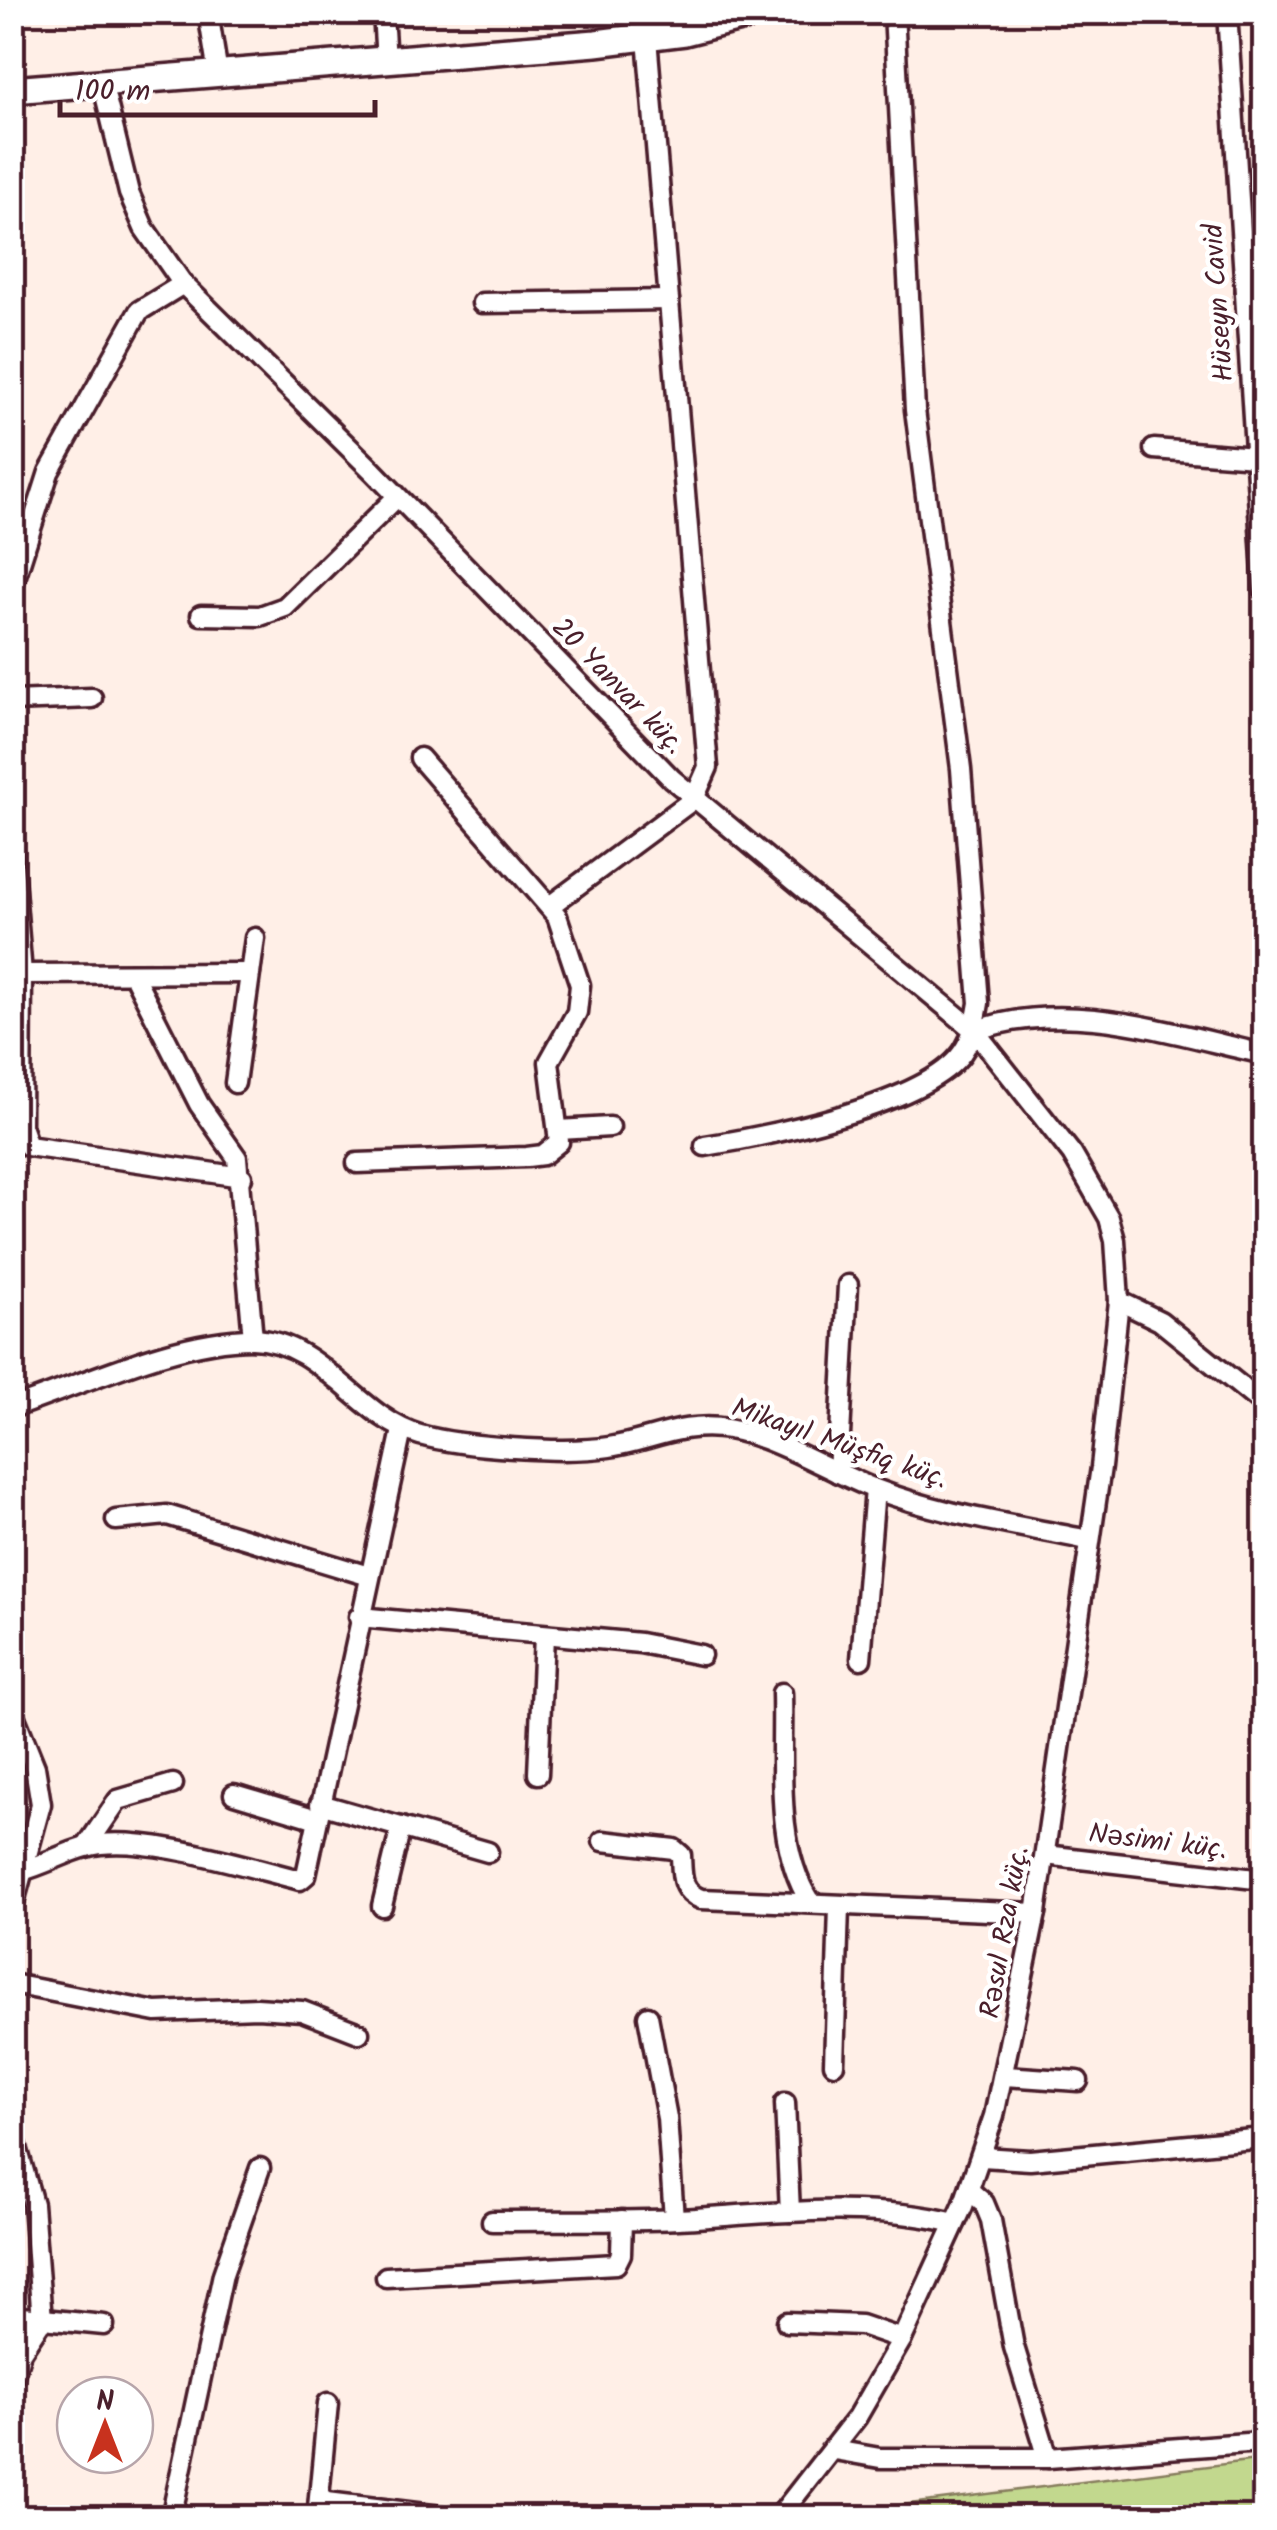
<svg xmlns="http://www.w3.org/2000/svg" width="1277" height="2530" font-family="Kalam,sans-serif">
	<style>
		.green { fill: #c2d88e; stroke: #867c5c; stroke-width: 2.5 }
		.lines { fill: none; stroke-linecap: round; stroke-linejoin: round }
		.street-casing { stroke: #4a1f2b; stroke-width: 25 }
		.secondary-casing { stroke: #4a1f2b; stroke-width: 32 }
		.street { stroke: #fff; stroke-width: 18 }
		.secondary { stroke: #fff; stroke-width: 25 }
		.labels { text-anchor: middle; stroke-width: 9; stroke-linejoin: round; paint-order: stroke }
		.street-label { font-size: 28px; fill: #4a1f2b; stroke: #fff }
	</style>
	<rect width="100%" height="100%" fill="#ffefe7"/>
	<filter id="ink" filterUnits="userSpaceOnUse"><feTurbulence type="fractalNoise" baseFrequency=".01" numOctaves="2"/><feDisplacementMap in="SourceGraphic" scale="20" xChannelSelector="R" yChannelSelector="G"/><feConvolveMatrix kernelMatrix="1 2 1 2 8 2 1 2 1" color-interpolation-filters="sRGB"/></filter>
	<g filter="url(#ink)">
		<!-- green -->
		<path class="green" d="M1256 2460 1264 2468V2517H807Z"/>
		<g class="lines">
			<!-- street casing -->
			<g class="street-casing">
				<g id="street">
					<path d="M208 12 218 74"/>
					<path d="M383 12 386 62"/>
					<path d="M1227 12 1264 590"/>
					<path d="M102 82 129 193 144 228 183 284 373 471 672 779 975 1031 1072 1154 1109 1218 1115 1240 1119 1301 1101 1467 1036 1913 994 2116 963 2206 902 2339 857 2417 778 2518"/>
					<path d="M482 303 669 300"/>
					<path d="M1154 449 1255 457"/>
					<path d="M12 588 49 472 139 311 183 284"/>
					<path d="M201 615 260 616 285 607 397 497"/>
					<path d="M12 701 92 698"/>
					<path d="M12 853 22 974 21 1126 28 1146 242 1177"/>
					<path d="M551 905 694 799 708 767 647 38"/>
					<path d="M22 974 250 973"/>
					<path d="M134 976 199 1104 237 1158 253 1339"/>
					<path d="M975 1031C1067 997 1172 1034 1264 1054"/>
					<path d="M235 1083 255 938"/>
					<path d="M559 1130 610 1127"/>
					<path d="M705 1146C767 1136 924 1105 962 1053 973 1037 976 1021 979 1003L961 769 915 410 894 12"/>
					<path d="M357 1163 527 1157 543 1155 559 1142 549 1062 577 1012 580 985 557 916 420 758"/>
					<path d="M1119 1301 1160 1321 1264 1405"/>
					<path d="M12 1408C84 1384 177 1339 252 1339 321 1340 358 1418 420 1435 463 1447 565 1454 609 1447 650 1441 684 1421 728 1429 779 1438 826 1470 875 1489 942 1515 1018 1525 1088 1540"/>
					<path d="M838 1473 848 1285"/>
					<path d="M116 1520 167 1515 369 1576"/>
					<path d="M359 1617 640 1643 701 1655"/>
					<path d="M861 1659 875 1489"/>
					<path d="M782 1693C784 1760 773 1843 810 1902"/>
					<path d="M12 1710 35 1767 41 1804 12 1910"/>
					<path d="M538 1774 544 1635"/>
					<path d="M234 1794 317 1819"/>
					<path d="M320 1804 488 1852"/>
					<path d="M603 1841 674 1849 681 1855C682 1875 680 1891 701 1899L1036 1913"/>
					<path d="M86 1847 118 1800 173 1784"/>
					<path d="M1045 1855 1264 1880"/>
					<path d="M21 1871C44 1865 64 1853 86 1847 138 1832 247 1867 300 1880L306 1875 402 1430"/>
					<path d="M382 1906 401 1827"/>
					<path d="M12 1984 156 2012 257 2008 302 2011 359 2033"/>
					<path d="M648 2016 667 2118 674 2219"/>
					<path d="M834 2064 839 1907"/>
					<path d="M1005 2076 1078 2081"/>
					<path d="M785 2103 790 2212"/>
					<path d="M12 2129 33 2204 42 2320 21 2352 12 2382"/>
					<path d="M982 2157 1030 2160 1264 2138"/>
					<path d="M969 2190 984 2203 991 2220 1014 2347 1048 2458"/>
					<path d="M492 2221C553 2220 616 2222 678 2219 770 2214 865 2201 955 2223"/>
					<path d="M386 2277 616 2264 621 2254 622 2220"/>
					<path d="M12 2316 104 2325"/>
					<path d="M787 2322 861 2325 902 2339"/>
					<path d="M834 2450 880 2458H1048L1260 2442"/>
					<path d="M319 2501 457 2518"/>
					<path d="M171 2518 223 2274 260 2168"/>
					<path d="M317 2518 328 2403"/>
				</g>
			</g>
			<!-- secondary casing -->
			<g class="secondary-casing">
				<path id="secondary" d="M12 90 596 43 685 32 764 12"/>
			</g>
			<!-- street -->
			<use href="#street" class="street"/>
			<!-- secondary -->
			<use href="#secondary" class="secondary"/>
		</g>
	</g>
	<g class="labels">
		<!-- street labels -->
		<g class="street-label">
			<text transform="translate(1217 303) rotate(-94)" y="10">Hüseyn Cavid</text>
			<text transform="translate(619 685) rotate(46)" y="10">20 Yanvar küç.</text>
			<text transform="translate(840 1442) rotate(19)" y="10">Mikayıl Müşfiq küç.</text>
			<text transform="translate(1158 1840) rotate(7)" y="10">Nəsimi küç.</text>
			<text transform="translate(1003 1932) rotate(-80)" y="10">Rəsul Rza küç.</text>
		</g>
	</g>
	<!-- margin -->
	<rect width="1277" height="2530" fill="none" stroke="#fff" stroke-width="50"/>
	<rect x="25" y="25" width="1227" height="2480" fill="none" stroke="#4a1f2b" stroke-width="4" filter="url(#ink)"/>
	<!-- north arrow -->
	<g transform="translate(105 2425)"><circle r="48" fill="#ffffff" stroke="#b7a5aa" stroke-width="2.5"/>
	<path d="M0-8L18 38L0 25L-18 38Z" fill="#c8321e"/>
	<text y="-15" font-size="28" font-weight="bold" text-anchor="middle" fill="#4a1f2b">N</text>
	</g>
	<!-- scale -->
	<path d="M60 100v15h315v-15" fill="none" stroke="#4a1f2b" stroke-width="5"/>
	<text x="75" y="100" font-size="30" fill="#4a1f2b" stroke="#ffffff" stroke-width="8" paint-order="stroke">100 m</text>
</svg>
